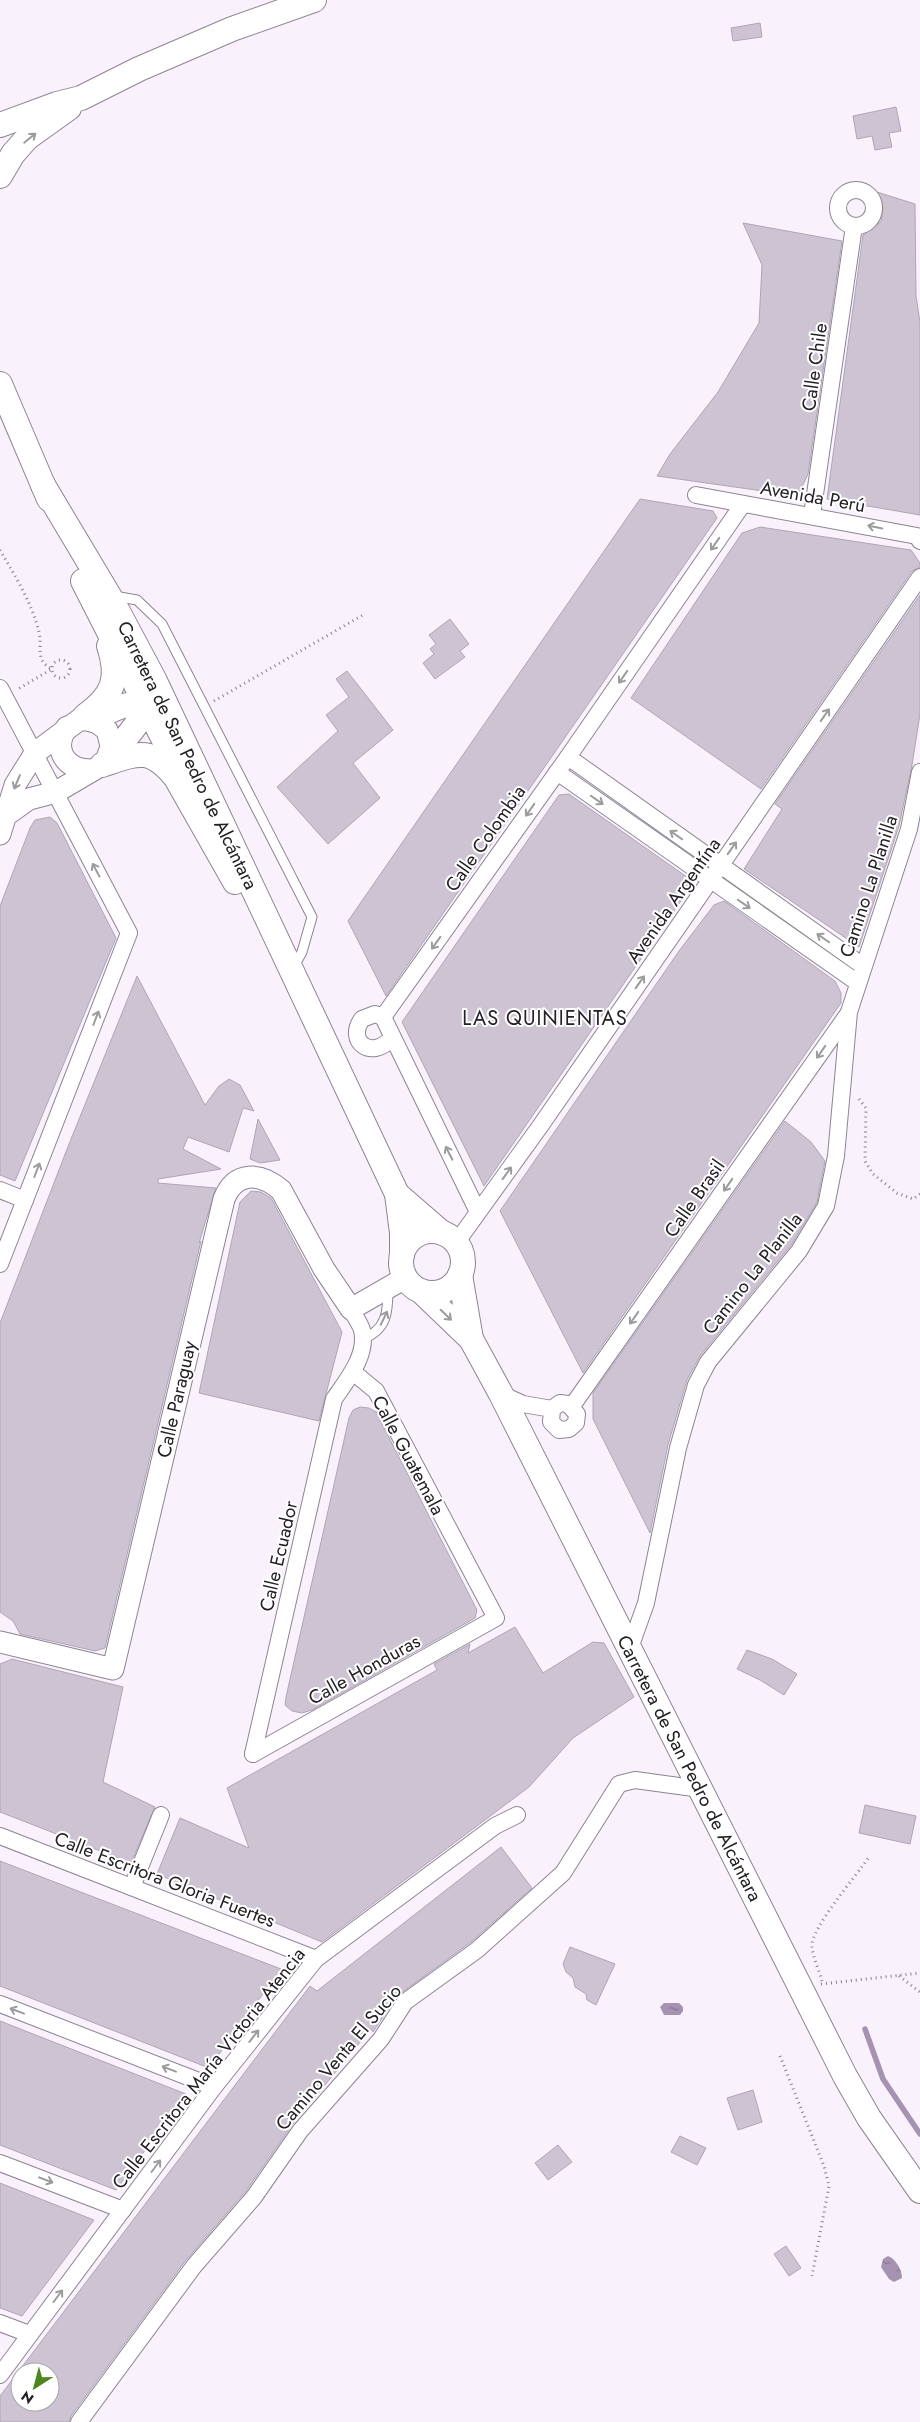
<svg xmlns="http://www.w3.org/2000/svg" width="920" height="2422" font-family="Jost,sans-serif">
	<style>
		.water { fill: url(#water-ripples) }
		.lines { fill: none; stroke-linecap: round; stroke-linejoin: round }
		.stream { stroke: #a692b1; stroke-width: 5.5 }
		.building { fill: #cec3d3; stroke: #b0a5b5; fill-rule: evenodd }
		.service-casing { stroke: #8e8393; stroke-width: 11 }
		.minor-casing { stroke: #8e8393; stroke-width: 18 }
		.tertiary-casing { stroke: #8e8393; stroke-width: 23 }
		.secondary-casing { stroke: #8e8393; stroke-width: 26 }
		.path { stroke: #868189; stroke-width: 3; stroke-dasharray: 1 4; stroke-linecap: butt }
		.service { stroke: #fff; stroke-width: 9 }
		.minor { stroke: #fff; stroke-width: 16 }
		.tertiary { stroke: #fff; stroke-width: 21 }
		.secondary { stroke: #fff; stroke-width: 24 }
		.oneway { stroke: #9c9b9d }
		.labels { text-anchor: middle; stroke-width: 4; stroke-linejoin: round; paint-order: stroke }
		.street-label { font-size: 19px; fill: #242026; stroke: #fff }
		.neighbourhood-label { font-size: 20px; letter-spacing: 1px; fill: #242026; stroke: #fff }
	</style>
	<defs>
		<pattern id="water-ripples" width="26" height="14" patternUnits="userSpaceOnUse" patternTransform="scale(1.25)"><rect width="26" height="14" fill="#a692b1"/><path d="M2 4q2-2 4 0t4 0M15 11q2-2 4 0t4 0" fill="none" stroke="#877790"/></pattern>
	</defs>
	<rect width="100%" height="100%" fill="#f9f2fd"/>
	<!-- water -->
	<g class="water">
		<path d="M664 2003H679L683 2007V2011L680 2015H664L660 2007Z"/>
		<path d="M888 2256C896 2259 902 2270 902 2278L894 2282 889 2279 881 2267 883 2259Z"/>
	</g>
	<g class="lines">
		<!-- stream -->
		<path class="stream" d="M865 2029 883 2079 920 2134"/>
	</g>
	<!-- building -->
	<g class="building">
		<path d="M760 23 762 37 733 41 731 28Z"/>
		<path d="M896 107 901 131 889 133 892 147 875 150 872 136 857 139 853 116Z"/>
		<path d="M877 192 915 204 916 296 920 322V515L827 499 863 235 881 221 883 208Z"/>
		<path d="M743 223 842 241 808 474 798 496 657 476 670 454 718 392 759 323 762 265Z"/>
		<path d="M640 499 713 511 717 518 386 996 348 921Z"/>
		<path d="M760 527 911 550 920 563V567L912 571 761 789 631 698 742 533Z"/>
		<path d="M920 595V714L912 765 899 826 859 947 744 869 782 809 775 804Z"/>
		<path d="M450 619 469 644 460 651 465 657 435 679 423 663 434 654 430 649 436 644 429 635Z"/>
		<path d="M347 671 393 730 353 763 380 798 328 844 277 787 338 731 326 715 349 697 336 679Z"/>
		<path d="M569 794 694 882 484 1186 402 1022 559 795Z"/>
		<path d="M50 817 57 823 116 938 15 1181 0 1175V906L30 828 35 820Z"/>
		<path d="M724 901 835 981 841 993V1003L583 1373 500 1211 679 951 714 905Z"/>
		<path d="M137 976 205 1105 219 1086 229 1079 240 1085 254 1111 243 1108 229 1152 188 1137 183 1149 221 1169 158 1179V1183L216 1188 199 1243 201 1241 105 1648 95 1651 20 1634 13 1621 0 1612V1323L69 1144Z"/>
		<path d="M258 1119 280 1160 260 1163 250 1159Z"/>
		<path d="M785 1121 811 1142 825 1161 817 1202 791 1245 700 1356 687 1380 668 1445 650 1533 593 1419V1393Z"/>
		<path d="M251 1191 261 1192 271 1198 342 1332 319 1421 199 1393 240 1202Z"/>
		<path d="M360 1407 369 1408 376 1412 477 1610 475 1618 312 1710 302 1713 292 1711 285 1705 286 1697 349 1418 353 1410Z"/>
		<path d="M515 1627 543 1673 593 1642 604 1643 634 1697 573 1738 529 1787 322 1942 157 1874 180 1818 249 1848 227 1788 437 1670 434 1664 470 1644 468 1653Z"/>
		<path d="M747 1650 772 1659 797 1674 784 1695 760 1680 737 1669Z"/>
		<path d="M12 1659 123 1687 103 1782 155 1807 131 1863 0 1812V1664Z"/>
		<path d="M865 1805 916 1816 910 1844 859 1833Z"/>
		<path d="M501 1847 532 1888 471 1942 397 1996 373 2032 371 2029 292 2125 246 2191 186 2260 71 2416 69 2422H0V2396L310 1986 317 1991ZM20 2372H50V2402H20Z"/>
		<path d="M0 1861 281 1969 209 2068 0 1986Z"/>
		<path d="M570 1947 615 1964 596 2005 587 2000 586 1994 575 1987 573 1978 566 1972 563 1964Z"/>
		<path d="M0 2021 186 2094 116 2190 0 2145Z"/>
		<path d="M753 2090 762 2122 738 2130 727 2098Z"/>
		<path d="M680 2136 706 2148 697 2165 671 2152Z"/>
		<path d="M558 2145 572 2162 548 2180 535 2163Z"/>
		<path d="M0 2183 94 2220 22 2316 0 2308Z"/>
		<path d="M786 2246 801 2268 789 2276 774 2254Z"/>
	</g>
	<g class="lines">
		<!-- service casing -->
		<g class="service-casing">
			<g id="service">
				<path d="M114 596 137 600 162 624 312 917 302 952 293 968"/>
				<path d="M362 1339C387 1330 388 1312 388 1289"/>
			</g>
		</g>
		<!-- minor casing -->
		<g class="minor-casing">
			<g id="minor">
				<circle cx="856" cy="208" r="18"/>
				<path d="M696 495 917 536 920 541"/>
				<path d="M812 515 854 226"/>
				<path d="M0 688 129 933 0 1264"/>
				<path d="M568 757 863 966"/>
				<path d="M557 772 858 983"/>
				<path d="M383 1017 568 757 743 504"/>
				<path d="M383 1017 478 1212"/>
				<path d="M383 1017 375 1014 362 1019C346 1041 371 1061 392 1038"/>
				<path d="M0 1190 25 1200"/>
				<path d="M456 1243 541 1125 920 577"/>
				<path d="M501 1394 523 1404 552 1409 560 1403 568 1404 577 1414 576 1423 569 1429 559 1430 551 1422 552 1409"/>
				<path d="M572 1406 848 1014"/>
				<path d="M630 1648 646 1603 678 1448 696 1385 708 1362 799 1251 826 1206 836 1156 849 1012 909 829 920 772"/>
				<path d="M253 1754 496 1618 376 1391 353 1372"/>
				<path d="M253 1754 334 1399C347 1380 368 1355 362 1330 360 1323 354 1316 351 1309"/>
				<path d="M0 1836 316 1959"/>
				<path d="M132 1887 161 1815"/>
				<path d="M0 2004 214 2087"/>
				<path d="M0 2163 123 2210"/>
				<path d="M0 2323 29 2334"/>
				<path d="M0 2375 214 2087 316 1959 495 1826 517 1815"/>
				<path d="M79 2422 194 2266 254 2197 300 2131 381 2039 405 2002 477 1950 563 1873 619 1784 635 1780 701 1789"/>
			</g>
		</g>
		<!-- tertiary casing -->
		<g class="tertiary-casing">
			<g id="tertiary">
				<path d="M67 727C52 749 65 770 91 770"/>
				<path d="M0 834 15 785 35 753 79 720H93L107 730 111 746 110 754 102 765 56 792 29 799 8 814"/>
				<path d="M0 1642 113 1669 224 1199C235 1171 260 1172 281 1190L324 1269 351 1309 405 1278"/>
			</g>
		</g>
		<!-- secondary casing -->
		<g class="secondary-casing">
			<g id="secondary">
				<path d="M0 125 57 104 81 98 139 69 232 29 314 0"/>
				<path d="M0 176 13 154 27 138 69 108"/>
				<path d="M0 384 49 499"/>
				<path d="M43 485 114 604 155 681 397 1194 402 1233V1255"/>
				<path d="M83 581 187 785"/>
				<path d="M85 716C113 696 120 679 109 646"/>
				<path d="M93 720C115 708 134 696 157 713"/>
				<path d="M110 754C128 737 145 718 149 694"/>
				<path d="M102 765C138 753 150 746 176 778L235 882"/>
				<path d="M397 1194 442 1233"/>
				<circle cx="432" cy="1262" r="31"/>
				<path d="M460 1275 471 1339"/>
				<path d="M421 1291 471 1339 501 1394 845 2076 869 2118 920 2191"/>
			</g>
		</g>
		<!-- path -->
		<g class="path">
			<path d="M0 550C15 576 32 603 39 632 43 647 34 660 52 669L18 689"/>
			<circle cx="61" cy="669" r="9"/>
			<path d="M214 701 363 615"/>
			<path d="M859 1099 866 1108 865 1161 873 1174 897 1193 913 1199 920 1194"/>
			<path d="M899 1976 920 1992"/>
			<path d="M822 1981C819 1970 813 1958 812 1947 810 1929 857 1875 869 1857"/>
			<path d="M821 1984 920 1973"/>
			<path d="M780 2056 824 2166 829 2186 812 2276"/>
		</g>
		<!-- service -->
		<use href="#service" class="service"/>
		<!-- minor -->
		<use href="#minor" class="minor"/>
		<!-- tertiary -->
		<use href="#tertiary" class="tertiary"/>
		<!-- secondary -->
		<use href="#secondary" class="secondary"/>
	</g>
	<!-- one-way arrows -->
	<defs><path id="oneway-shaft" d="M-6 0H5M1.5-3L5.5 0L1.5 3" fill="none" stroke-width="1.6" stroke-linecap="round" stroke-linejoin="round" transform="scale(1.25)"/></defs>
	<g class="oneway">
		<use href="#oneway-shaft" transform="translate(30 138) rotate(-39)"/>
		<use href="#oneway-shaft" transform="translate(875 527) rotate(-169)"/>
		<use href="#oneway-shaft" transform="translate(715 544) rotate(125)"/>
		<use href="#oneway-shaft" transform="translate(623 677) rotate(125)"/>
		<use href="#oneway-shaft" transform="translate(825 715) rotate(-55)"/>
		<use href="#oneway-shaft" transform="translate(17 782) rotate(113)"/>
		<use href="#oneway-shaft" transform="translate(597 800) rotate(35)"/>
		<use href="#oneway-shaft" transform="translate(530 810) rotate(125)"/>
		<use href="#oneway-shaft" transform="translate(676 835) rotate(-145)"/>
		<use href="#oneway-shaft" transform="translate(732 848) rotate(-55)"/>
		<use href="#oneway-shaft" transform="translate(96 870) rotate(-118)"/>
		<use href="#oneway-shaft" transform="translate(744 904) rotate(35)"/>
		<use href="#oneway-shaft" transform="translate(823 938) rotate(-145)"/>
		<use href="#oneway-shaft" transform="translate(436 943) rotate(125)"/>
		<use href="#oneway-shaft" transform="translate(640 982) rotate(-55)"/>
		<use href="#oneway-shaft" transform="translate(96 1018) rotate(-69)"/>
		<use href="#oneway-shaft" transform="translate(821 1052) rotate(125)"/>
		<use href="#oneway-shaft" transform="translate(449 1153) rotate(-117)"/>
		<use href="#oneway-shaft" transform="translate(37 1170) rotate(-69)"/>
		<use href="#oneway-shaft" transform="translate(507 1173) rotate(-54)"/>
		<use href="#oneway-shaft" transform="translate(728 1185) rotate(125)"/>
		<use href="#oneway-shaft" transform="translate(446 1315) rotate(44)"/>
		<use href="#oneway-shaft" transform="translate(384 1318) rotate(-64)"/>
		<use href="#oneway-shaft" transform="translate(634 1318) rotate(125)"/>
		<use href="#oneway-shaft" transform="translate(17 2011) rotate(-159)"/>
		<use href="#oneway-shaft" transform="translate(254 2036) rotate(-52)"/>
		<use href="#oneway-shaft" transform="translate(169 2069) rotate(-159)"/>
		<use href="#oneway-shaft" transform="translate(156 2166) rotate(-53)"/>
		<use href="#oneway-shaft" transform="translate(46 2180) rotate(21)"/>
		<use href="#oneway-shaft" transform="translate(58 2296) rotate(-53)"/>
	</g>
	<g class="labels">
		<!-- street labels -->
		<g class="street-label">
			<text transform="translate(814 367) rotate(-82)" y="7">Calle Chile</text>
			<text transform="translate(813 496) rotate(10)" y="7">Avenida Perú</text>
			<text transform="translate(188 755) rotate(64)" y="7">Carretera de San Pedro de Alcántara</text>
			<text transform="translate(485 838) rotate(-55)" y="7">Calle Colombia</text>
			<text transform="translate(868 886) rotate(-72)" y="7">Camino La Planilla</text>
			<text transform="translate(673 900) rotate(-55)" y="7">Avenida Argentína</text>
			<text transform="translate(694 1198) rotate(-55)" y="7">Calle Brasil</text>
			<text transform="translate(752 1273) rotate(-52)" y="7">Camino La Planilla</text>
			<text transform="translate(176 1399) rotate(-77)" y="7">Calle Paraguay</text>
			<text transform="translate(409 1455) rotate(62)" y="7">Calle Guatemala</text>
			<text transform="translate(278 1556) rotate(-77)" y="7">Calle Ecuador</text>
			<text transform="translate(364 1669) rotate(-29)" y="7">Calle Honduras</text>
			<text transform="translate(690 1768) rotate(63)" y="7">Carretera de San Pedro de Alcántara</text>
			<text transform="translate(165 1879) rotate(21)" y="7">Calle Escritora Gloria Fuertes</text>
			<text transform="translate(338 2057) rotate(-50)" y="7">Camino Venta El Sucio</text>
			<text transform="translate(208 2068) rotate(-52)" y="7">Calle Escritora María Victoria Atencia</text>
		</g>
		<!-- neighbourhood labels -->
		<g class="neighbourhood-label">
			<text x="545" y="1025">LAS QUINIENTAS</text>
		</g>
	</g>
	<!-- north arrow -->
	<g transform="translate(35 2387) rotate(216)"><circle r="24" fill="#ffffff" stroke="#a7a6a8"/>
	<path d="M0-4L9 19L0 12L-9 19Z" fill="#4d851e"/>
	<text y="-8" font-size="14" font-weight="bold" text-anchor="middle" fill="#242026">N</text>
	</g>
</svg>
